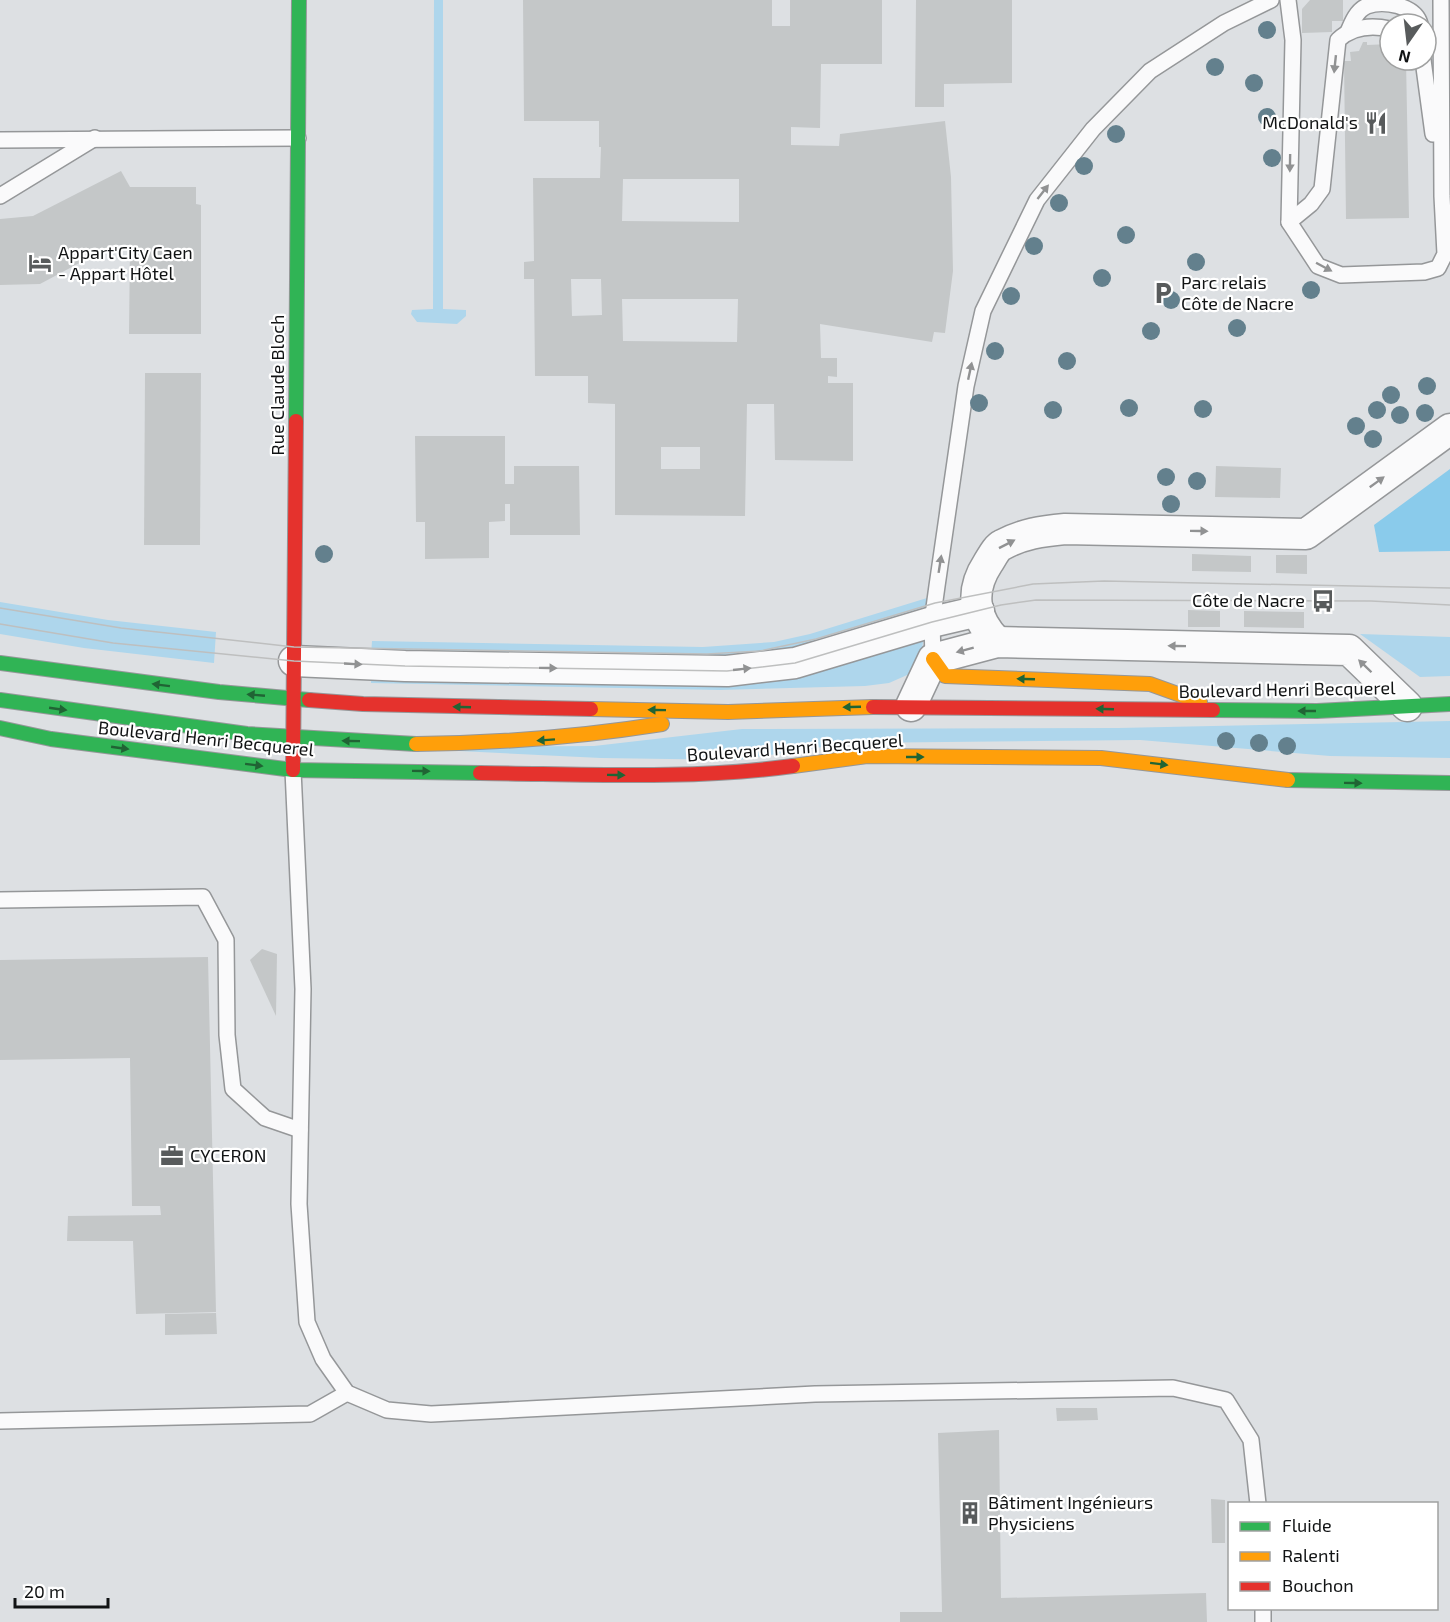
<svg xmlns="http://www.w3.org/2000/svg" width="1450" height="1622" font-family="'Exo 2',sans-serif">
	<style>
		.green { fill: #aed6ec }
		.forest { fill: #8acbeb }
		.building { fill: #c4c7c8; fill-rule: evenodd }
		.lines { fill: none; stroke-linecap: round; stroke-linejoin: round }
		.lane-casing { stroke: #959799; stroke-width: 18 }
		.street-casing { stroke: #959799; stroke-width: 33 }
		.fast-casing { stroke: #959799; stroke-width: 16 }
		.slow-casing { stroke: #959799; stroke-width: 16 }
		.jam-casing { stroke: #959799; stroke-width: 16 }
		.lane { stroke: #fafafb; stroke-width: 15 }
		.street { stroke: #fafafb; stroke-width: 30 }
		.fast { stroke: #30b455; stroke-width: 14 }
		.slow { stroke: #ff9f0a; stroke-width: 14 }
		.jam { stroke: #e5322d; stroke-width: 14 }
		.tram { stroke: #bebfbf; stroke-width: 1.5 }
		.tree { fill: #63808d }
		.oneway { fill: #919293 }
		.oneway2 { fill: #206434 }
		.labels { text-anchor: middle; stroke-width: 4.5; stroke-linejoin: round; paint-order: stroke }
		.poi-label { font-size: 18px; fill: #111314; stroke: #fff; text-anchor: start }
		.street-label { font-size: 18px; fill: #111314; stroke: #fff }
	</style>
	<rect width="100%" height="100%" fill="#dde0e3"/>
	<!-- green -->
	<g class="green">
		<path d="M434 0H443V309L466 310V316L457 324 417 322 411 314 412 310 433 309Z"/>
		<path d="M927 598 926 615 773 656H371L372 641 703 647 774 642 810 634Z"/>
		<path d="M0 602 108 620 216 632 214 663 84 648 0 634Z"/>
		<path d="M924 634 921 657 914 672 889 683 865 686 720 690 371 683V674L751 679Z"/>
		<path d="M1360 634 1450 637V676L1420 677Z"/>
		<path d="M1450 721V758L1330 756 1140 740 848 743 738 760 601 758 378 747 594 746 742 729 1118 728Z"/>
	</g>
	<!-- forest -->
	<path class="forest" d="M1450 469V551L1379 552 1374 525Z"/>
	<!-- building -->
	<g class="building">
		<path d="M523 0H772V26H790V0H882V64H821L820 128 791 127V145L839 146 840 134 945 121 951 177 953 271 945 333 934 332 932 342 820 324 821 358H837V377L828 376V383H853V461L775 460 774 404H747L745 516 615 515V404L588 403V376H535L534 279H524V262L534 261 533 178H600L601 147H599V121H524ZM623 179H739V222L622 221ZM571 279H601L602 315 572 316ZM622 299H738L737 342 623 341ZM661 447H700V469H661Z"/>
		<path d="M916 0H1012V83L944 84V107H915Z"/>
		<path d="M1310 0H1343V21H1332V32L1302 33V9Z"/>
		<path d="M1363 42H1367V45L1390 44V60H1406L1409 218 1346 219 1344 61H1351L1350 52 1359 51Z"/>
		<path d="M121 171 130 187H196V204L201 205V334H129L130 245H113L40 284 0 285V219L33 216Z"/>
		<path d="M145 373H201L200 545H144Z"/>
		<path d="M415 436H505V484H514V466H579L580 535H510V504H505V521L489 522V558L425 559V522H416Z"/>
		<path d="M1216 466 1281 468 1280 498 1215 497Z"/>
		<path d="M1192 554 1251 556V572L1192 571Z"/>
		<path d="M1276 555H1307V574L1276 573Z"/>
		<path d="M1188 610 1220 611V627H1188Z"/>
		<path d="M1244 611 1304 612V628L1244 627Z"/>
		<path d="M262 949 277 954 276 1016 250 960Z"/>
		<path d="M208 957 216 1312 136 1314 133 1241H67L68 1216 161 1215 160 1206H132L130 1058 0 1060V960Z"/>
		<path d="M216 1313 217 1334 165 1335V1314Z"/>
		<path d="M1056 1408H1097L1098 1420 1057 1421Z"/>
		<path d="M999 1430 1001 1598 1206 1593 1207 1622H900V1612H942L938 1433Z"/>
		<path d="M1211 1499 1225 1500V1543H1212Z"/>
	</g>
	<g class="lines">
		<!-- lane casing -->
		<g class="lane-casing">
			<g id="lane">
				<path d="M1288 0 1293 40 1289 222 1318 266 1341 275 1424 272 1438 268 1445 254 1442 196 1441 0"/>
				<path d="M1348 32C1352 22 1357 10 1367 6 1383 0 1415 5 1420 24"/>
				<path d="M1423 60 1433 134"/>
				<path d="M0 140 298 138"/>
				<path d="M0 196 95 138"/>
				<path d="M1289 222 1311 204 1322 189 1338 40C1352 27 1371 25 1390 29"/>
				<path d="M933 659 932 622 937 586 966 386 983 311 1037 200 1093 129 1150 71 1224 23 1271 0"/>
				<path d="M293 770 303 989 299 1204 307 1322 323 1359 347 1393 387 1410 431 1414 815 1394 1173 1388 1226 1400 1251 1440 1258 1504"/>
				<path d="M0 900 203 897 226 940 227 1035 233 1089 265 1118 300 1130"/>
				<path d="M0 1421 310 1414 347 1393"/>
				<path d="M1263 1608V1622"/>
			</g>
		</g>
		<!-- street casing -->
		<g class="street-casing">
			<g id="street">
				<path d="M997 642C974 618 969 592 988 563 992 557 996 548 1002 545 1022 534 1042 531 1065 529L1306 534 1450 429"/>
				<path d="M294 661 405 666 727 671 795 663 932 622 979 611"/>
				<path d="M911 706 933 659 997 642 1349 650 1407 706"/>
			</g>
		</g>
		<!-- fast casing -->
		<g class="fast-casing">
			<g id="fast">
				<path d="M296 421 299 0"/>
				<path d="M0 663 219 692 309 700"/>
				<path d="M0 700 247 734 416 744"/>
				<path d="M1213 710 1317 711 1450 704"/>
				<path d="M0 728 51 739 293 770 480 773"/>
				<path d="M1288 780 1450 783"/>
			</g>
		</g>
		<!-- slow casing -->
		<g class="slow-casing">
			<g id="slow">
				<path d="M933 659 945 676 1150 684 1200 702"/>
				<path d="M591 709 728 712 873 707"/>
				<path d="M416 744C499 743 580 737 662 724"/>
				<path d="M793 766 867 756 1101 758 1288 780"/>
			</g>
		</g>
		<!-- jam casing -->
		<g class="jam-casing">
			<g id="jam">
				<path d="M309 700 363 704 591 709"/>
				<path d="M873 707 1213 710"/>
				<path d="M293 770 296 421"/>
				<path d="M480 773C584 774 690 780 793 766"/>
			</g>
		</g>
		<!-- lane -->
		<use href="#lane" class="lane"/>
		<!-- street -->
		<use href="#street" class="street"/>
		<!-- fast -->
		<use href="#fast" class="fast"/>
		<!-- slow -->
		<use href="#slow" class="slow"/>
		<!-- jam -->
		<use href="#jam" class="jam"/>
		<!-- tram -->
		<g class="tram">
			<path d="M0 608 121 628 294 647 707 654 760 651 816 639 935 603 1033 584 1104 581 1450 588"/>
			<path d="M0 624 113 643 294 661 405 666 727 671 795 663 932 622 1001 605 1036 600 1371 601 1450 605"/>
		</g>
	</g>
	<!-- trees -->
	<g class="tree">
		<circle cx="1267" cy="30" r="9"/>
		<circle cx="1215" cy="67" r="9"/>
		<circle cx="1254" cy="83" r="9"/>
		<circle cx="1267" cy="117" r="9"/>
		<circle cx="1116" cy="134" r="9"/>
		<circle cx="1272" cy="158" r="9"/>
		<circle cx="1084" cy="166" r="9"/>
		<circle cx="1059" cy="203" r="9"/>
		<circle cx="1126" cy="235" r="9"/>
		<circle cx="1034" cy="246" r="9"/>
		<circle cx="1196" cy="262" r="9"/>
		<circle cx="1102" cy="278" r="9"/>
		<circle cx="1311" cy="290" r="9"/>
		<circle cx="1011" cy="296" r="9"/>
		<circle cx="1171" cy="300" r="9"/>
		<circle cx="1237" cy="328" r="9"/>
		<circle cx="1151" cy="331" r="9"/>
		<circle cx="995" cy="351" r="9"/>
		<circle cx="1067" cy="361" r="9"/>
		<circle cx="1427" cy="386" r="9"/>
		<circle cx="1391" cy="395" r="9"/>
		<circle cx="979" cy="403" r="9"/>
		<circle cx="1129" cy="408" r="9"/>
		<circle cx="1203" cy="409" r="9"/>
		<circle cx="1053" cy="410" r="9"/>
		<circle cx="1377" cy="410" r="9"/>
		<circle cx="1425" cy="413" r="9"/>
		<circle cx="1400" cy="415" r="9"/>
		<circle cx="1356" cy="426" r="9"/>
		<circle cx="1373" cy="439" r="9"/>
		<circle cx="1166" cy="477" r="9"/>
		<circle cx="1197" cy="481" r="9"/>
		<circle cx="1171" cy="504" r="9"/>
		<circle cx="324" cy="554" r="9"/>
		<circle cx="1226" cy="741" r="9"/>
		<circle cx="1259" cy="743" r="9"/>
		<circle cx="1287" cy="746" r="9"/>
	</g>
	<!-- one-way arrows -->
	<defs><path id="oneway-solid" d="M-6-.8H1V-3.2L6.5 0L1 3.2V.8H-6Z" transform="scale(1.5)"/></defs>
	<g class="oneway">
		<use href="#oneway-solid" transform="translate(1335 64) rotate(96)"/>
		<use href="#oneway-solid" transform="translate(1290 163) rotate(91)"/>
		<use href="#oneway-solid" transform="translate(1043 192) rotate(-52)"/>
		<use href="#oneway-solid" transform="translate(1324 267) rotate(28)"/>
		<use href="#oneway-solid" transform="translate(970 371) rotate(-78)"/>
		<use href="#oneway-solid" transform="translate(1377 482) rotate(-36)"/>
		<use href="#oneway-solid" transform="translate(1199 531) rotate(1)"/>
		<use href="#oneway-solid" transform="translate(1007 544) rotate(-27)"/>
		<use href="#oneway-solid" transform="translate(940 564) rotate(-81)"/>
		<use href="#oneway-solid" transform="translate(1177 646) rotate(-179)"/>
		<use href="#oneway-solid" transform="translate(965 650) rotate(165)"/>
		<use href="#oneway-solid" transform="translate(353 664) rotate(3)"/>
		<use href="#oneway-solid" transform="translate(1365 666) rotate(-136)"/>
		<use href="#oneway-solid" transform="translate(548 668) rotate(1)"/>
		<use href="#oneway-solid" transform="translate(742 669) rotate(-6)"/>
	</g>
	<g class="oneway2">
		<use href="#oneway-solid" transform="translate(1026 679) rotate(-178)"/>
		<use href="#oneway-solid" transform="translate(161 685) rotate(-173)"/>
		<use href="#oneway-solid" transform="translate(256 695) rotate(-175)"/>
		<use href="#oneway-solid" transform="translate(462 707) rotate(-178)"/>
		<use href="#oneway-solid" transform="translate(852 707) rotate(178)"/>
		<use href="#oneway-solid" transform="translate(58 709) rotate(8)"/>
		<use href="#oneway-solid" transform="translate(1105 709) rotate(-178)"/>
		<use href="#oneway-solid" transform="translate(657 710) rotate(-179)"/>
		<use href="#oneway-solid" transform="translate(1307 711) rotate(180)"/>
		<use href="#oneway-solid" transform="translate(546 740) rotate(176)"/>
		<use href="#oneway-solid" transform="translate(351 741) rotate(-179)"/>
		<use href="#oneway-solid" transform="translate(120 748) rotate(8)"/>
		<use href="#oneway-solid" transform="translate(915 757)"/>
		<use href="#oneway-solid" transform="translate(1159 764) rotate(7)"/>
		<use href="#oneway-solid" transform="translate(254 765) rotate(7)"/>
		<use href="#oneway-solid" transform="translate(421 771) rotate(1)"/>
		<use href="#oneway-solid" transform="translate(616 775) rotate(1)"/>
		<use href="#oneway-solid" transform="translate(1353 783) rotate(1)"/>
	</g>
	<!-- icons -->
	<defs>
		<g id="restaurant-bare" transform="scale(1.8)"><path d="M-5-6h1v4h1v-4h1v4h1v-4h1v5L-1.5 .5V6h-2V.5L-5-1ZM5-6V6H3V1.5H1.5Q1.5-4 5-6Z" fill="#585b5c" stroke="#fff" stroke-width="2.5" paint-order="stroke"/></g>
		<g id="hotel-bare" transform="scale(1.8)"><path d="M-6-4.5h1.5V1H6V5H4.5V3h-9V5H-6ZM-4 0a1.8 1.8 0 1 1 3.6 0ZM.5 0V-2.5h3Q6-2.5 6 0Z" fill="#585b5c" stroke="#fff" stroke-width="2.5" paint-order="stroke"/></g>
		<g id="parking-bare" transform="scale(1.8)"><path d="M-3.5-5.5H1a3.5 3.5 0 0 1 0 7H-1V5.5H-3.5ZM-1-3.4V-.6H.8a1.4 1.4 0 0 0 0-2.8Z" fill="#585b5c" stroke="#fff" stroke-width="2.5" paint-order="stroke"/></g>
		<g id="bus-bare" transform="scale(1.8)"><path d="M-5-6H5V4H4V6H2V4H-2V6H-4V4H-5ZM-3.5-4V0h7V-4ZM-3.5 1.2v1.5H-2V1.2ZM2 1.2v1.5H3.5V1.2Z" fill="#585b5c" stroke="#fff" stroke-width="2.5" paint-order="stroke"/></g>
		<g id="office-bare" transform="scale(1.8)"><path d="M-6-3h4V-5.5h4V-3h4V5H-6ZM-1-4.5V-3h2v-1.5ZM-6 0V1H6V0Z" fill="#585b5c" stroke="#fff" stroke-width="2.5" paint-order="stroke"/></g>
		<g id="building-bare" transform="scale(1.8)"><path d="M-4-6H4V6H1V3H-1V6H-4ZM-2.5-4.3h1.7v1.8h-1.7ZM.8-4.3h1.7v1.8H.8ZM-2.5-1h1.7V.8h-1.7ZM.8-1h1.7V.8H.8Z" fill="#585b5c" stroke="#fff" stroke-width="2.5" paint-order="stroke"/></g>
	</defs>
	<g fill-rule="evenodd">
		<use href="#restaurant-bare" x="1376" y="123"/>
		<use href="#hotel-bare" x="40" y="263"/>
		<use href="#parking-bare" x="1163" y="293"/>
		<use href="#bus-bare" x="1323" y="601"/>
		<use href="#office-bare" x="172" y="1156"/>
		<use href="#building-bare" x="970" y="1513"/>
	</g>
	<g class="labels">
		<!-- poi labels -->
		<g class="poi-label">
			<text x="1358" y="129" text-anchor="end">McDonald's</text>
			<text x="58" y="259">Appart'City Caen<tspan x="58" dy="21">- Appart Hôtel</tspan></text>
			<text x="1181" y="289">Parc relais<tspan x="1181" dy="21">Côte de Nacre</tspan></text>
			<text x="1305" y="607" text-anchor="end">Côte de Nacre</text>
			<text x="190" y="1162">CYCERON</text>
			<text x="988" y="1509">Bâtiment Ingénieurs<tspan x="988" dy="21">Physiciens</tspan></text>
		</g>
		<!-- street labels -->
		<g class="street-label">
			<text transform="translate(278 385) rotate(-90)" y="6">Rue Claude Bloch</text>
			<text transform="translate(1287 690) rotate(-1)" y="6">Boulevard Henri Becquerel</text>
			<text transform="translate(206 739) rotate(6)" y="6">Boulevard Henri Becquerel</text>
			<text transform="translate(795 748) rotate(-4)" y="6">Boulevard Henri Becquerel</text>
		</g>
	</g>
	<!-- legend -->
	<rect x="1228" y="1502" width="210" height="108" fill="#ffffff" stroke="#a0a1a1" stroke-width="1.5"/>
	<rect x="1240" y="1522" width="30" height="9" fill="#30b455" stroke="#a0a1a1" stroke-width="1.5"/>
	<text x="1282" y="1532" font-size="18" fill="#111314">Fluide</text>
	<rect x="1240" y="1552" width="30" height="9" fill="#ff9f0a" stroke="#a0a1a1" stroke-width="1.5"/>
	<text x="1282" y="1562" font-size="18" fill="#111314">Ralenti</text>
	<rect x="1240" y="1582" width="30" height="9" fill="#e5322d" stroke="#a0a1a1" stroke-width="1.5"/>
	<text x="1282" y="1592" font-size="18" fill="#111314">Bouchon</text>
	<!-- north arrow -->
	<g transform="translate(1408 42) rotate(194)"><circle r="28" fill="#ffffff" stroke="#a0a1a1" stroke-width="1.5"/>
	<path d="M0-4.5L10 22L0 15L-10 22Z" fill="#585b5c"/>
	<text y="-9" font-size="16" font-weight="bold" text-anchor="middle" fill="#111314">N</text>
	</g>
	<!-- scale -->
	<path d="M15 1598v9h93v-9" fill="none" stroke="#111314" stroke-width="3"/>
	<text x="24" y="1598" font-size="18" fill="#111314" stroke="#ffffff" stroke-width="4.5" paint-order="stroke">20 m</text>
</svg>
